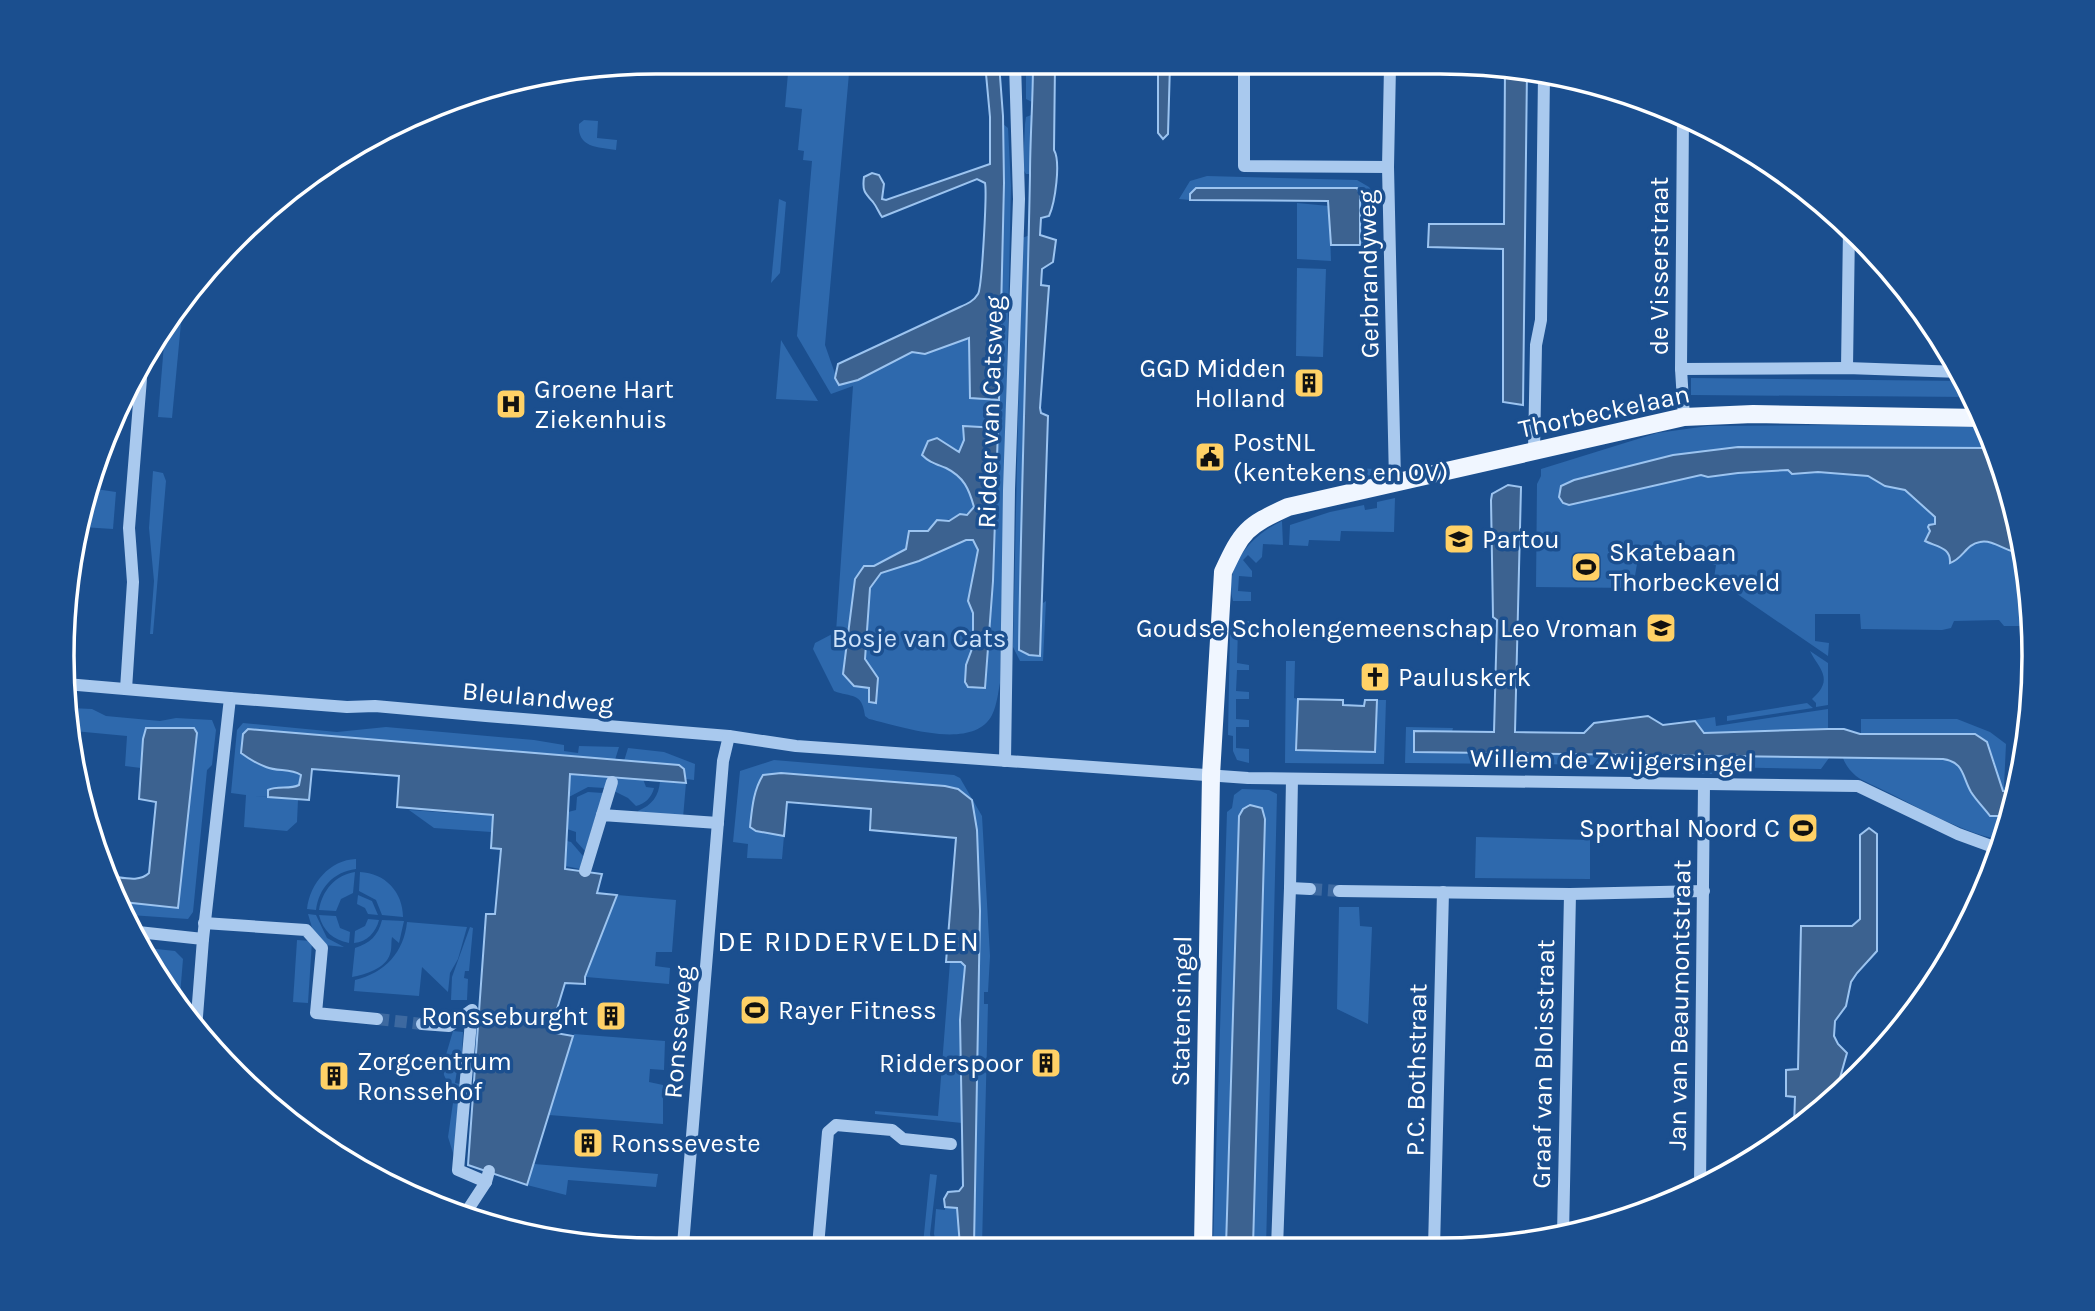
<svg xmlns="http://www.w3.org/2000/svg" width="2095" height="1311" font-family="Karla,sans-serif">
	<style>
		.green { fill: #2e69ad; fill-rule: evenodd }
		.water { fill: #3c6290; stroke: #9cc4f0; stroke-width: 2 }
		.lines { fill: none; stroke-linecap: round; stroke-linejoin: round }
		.minor-tunnel { stroke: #3d69a0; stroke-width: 12; stroke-dasharray: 12 6; stroke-linecap: butt }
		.minor { stroke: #a9c9ee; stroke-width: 12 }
		.major { stroke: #f0f6ff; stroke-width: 18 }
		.labels { text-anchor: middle; stroke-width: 7; stroke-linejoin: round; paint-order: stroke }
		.street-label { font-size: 26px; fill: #fff; stroke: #1b4f8f }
		.poi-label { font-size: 26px; fill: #fff; stroke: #1b4f8f; text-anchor: start }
		.park-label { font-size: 26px; fill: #cfe3fa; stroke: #1b4f8f }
		.neighbourhood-label { font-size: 28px; letter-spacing: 2px; fill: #fff; stroke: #1b4f8f }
		.rim { fill: none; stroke: #fff; stroke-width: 3.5 }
	</style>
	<rect width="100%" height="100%" fill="#1b4f8f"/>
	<!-- green -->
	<g class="green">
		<path d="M789 62H850L825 345 839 385 858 380 912 352 925 354 970 338V398L999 400 1003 124 1008 128 1011 186 1000 683C998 693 997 705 992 715 973 752 900 726 869 719L865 716C862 691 851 698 834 691L813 649 815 643 836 632 853 386 831 394 797 336 812 161 803 160 804 151 798 150 802 109 785 107ZM937 438 959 452 964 440 993 543 991 615 985 687 966 665 973 646V613L968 601 978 549 973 540H966L919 561 881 573 870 588 865 659 878 678 876 703 869 688 843 674 874 566 906 549 909 531H928C938 515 961 523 974 507L967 482 947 469 930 463Z"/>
		<path d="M1033 64 1034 103 1026 99V70Z"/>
		<path d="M1034 114 1030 174H1026L1023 169 1025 124 1026 117Z"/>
		<path d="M584 120 598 121 597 138 617 140 616 150C598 147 577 148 579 124Z"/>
		<path d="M1207 176 1357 180 1369 187 1374 194V245H1360V194H1190V200L1179 199 1190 181Z"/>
		<path d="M779 199 786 202 780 273 771 283Z"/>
		<path d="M1297 203 1329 206 1331 261 1297 259Z"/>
		<path d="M1030 235 1022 459 1029 655 1040 656 1043 603 1046 601 1043 661H1020L1013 647 1022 238Z"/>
		<path d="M1297 268 1326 269 1323 357 1296 356Z"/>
		<path d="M183 302 172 418 158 417 166 320Z"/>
		<path d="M781 340 818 401 776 399Z"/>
		<path d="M1691 378 1964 381 1972 397 1691 395Z"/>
		<path d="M1842 425 1985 427 2002 464 2029 578 2030 626H2004L1999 620 1954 621 1951 628 1942 630 1861 629 1860 614H1815V641L1829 643 1828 656 1714 578 1716 565 1640 546 1633 588 1536 587 1537 484 1541 476V469L1657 433 1708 426Z"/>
		<path d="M1353 468 1377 469 1379 473 1351 480 1345 478 1344 471Z"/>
		<path d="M153 471 163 473 166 481 153 634H150L154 581 149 528Z"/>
		<path d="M89 488 116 492 113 529 82 527Z"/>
		<path d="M1395 498 1394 532 1341 531 1340 541 1309 540 1308 546 1289 545 1290 525 1330 512 1364 505 1365 510 1377 508V502Z"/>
		<path d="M1282 521 1283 545 1263 544 1262 557 1256 563 1248 555 1243 560 1252 571V577L1239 576 1238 591 1251 592V601H1233C1223 566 1252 535 1282 521Z"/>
		<path d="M1243 619 1250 622V628H1238L1237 663 1249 665V670H1237L1236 691 1249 692V699H1236V719L1249 720V727H1236V748L1249 749V763L1237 760 1233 751V736L1228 735 1230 630 1233 623Z"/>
		<path d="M1810 651 1828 663V705L1816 707V703L1812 699C1835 679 1819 669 1810 651Z"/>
		<path d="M1286 661H1295L1294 698 1298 699 1297 750 1375 752 1377 700H1386L1384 764 1285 763Z"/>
		<path d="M1807 703 1813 708 1727 721V716Z"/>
		<path d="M70 708 92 709 106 716 160 721 176 718 212 720 216 730 212 765 207 770 193 912 188 919 130 915 123 902 177 908 194 728H146L144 731 141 768 125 766 127 736 74 731Z"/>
		<path d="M1828 709V729L1704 733 1695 720 1715 717 1716 726Z"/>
		<path d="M1861 719H1957L1990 732 2006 744 2004 787 2017 788V791L2003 790 1988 742 1975 734 1861 733Z"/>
		<path d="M243 723 337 732 386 727 534 740 564 745V751L578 753 579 746 619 747 615 760 248 729C251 739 254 752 259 761 266 773 290 768 301 775L299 785 292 789 268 790V797L253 796 298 800 297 822 287 831 244 827 246 795 231 793 237 730Z"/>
		<path d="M1406 727 1453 728 1452 732 1415 731V752H1520V764L1405 763Z"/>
		<path d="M628 748 664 752 695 764 694 780 686 779 684 769 679 765 624 761Z"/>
		<path d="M1534 752 1829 758 1821 769 1714 767 1713 774H1697V766L1533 764Z"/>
		<path d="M1843 758 1951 760 1964 771 1971 791 1990 815 2011 816 2002 839C1972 838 1914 805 1885 791 1876 786 1864 782 1856 776 1850 771 1845 764 1843 758Z"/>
		<path d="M774 760 954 775 960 778 982 816 990 956 988 992H984V1004H988L982 1246H974L980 911 977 830 972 800 958 789 945 786 781 773 756 831 784 836 782 859 747 858 748 844 733 842 740 771Z"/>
		<path d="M570 774 609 777 605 788 588 787 569 797Z"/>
		<path d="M618 778 643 779 646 787 654 788C652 797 645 804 636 806L628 798 614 791Z"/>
		<path d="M660 781 686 783 683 818 639 814 638 811C652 805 659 796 660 781Z"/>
		<path d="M1242 789 1269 790 1277 794 1266 1248 1213 1247 1227 812 1232 808 1234 795Z"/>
		<path d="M588 792 603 793 585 851 576 841V832L567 829 568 812 576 810 577 797Z"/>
		<path d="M409 810 493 816 491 832 434 828Z"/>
		<path d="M1476 837 1590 840V879L1475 878Z"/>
		<path d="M567 841 571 842 583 856 580 869 565 866Z"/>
		<path d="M356 859V869C333 872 319 888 316 910L307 909C310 883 330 860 356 859Z"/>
		<path d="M355 872 353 893 341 899 336 911 319 910C322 891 335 875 355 872Z"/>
		<path d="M360 872C385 873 403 892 403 917L382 915 376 900 359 891Z"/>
		<path d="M358 895 372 901 378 915 368 914 365 908 357 904Z"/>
		<path d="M617 895 676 900 672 952H656L655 966 670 968 669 984 586 977Z"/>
		<path d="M1339 907H1359L1360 926 1372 927 1368 1024 1337 1009Z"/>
		<path d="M308 914 316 915 327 938 344 947 325 945 313 931Z"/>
		<path d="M319 915 336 916 340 928 350 932 349 943C333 940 323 931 319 915Z"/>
		<path d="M368 919 379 920C376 932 367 942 354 943L355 931 365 926Z"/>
		<path d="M382 920 404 921 399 943 392 937C391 942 392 949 390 954 386 968 365 975 352 977L355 948C370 943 378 936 382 920Z"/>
		<path d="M407 922 467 927 458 959 450 973 448 992 422 967 419 996 354 991 355 980C385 973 404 952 407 922Z"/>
		<path d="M470 927 473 928 469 971H465L464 978 468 979 467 1000H451L452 977Z"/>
		<path d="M297 940 312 941 308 1003 293 1002Z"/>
		<path d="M147 948 175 951 183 959 179 1008Z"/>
		<path d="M950 962H961L965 966 960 1020 962 1123 875 1114V1111L938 1116Z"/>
		<path d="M453 1031 463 1032 461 1069 457 1070 455 1083 460 1084 454 1156 448 1137 454 1096 444 1075 443 1065Z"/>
		<path d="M574 1034 665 1041 664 1070 650 1069 649 1082 663 1085V1124L549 1115Z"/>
		<path d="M534 1164 658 1174 656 1187 568 1180 566 1195 527 1185Z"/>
		<path d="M930 1174 937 1175 930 1234 932 1246H900V1242L923 1244Z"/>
		<path d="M950 1206 957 1208 960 1246H937L934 1234 936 1209 945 1210V1207Z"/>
	</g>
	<!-- water -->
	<g class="water">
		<path d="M985 63H999L1003 116 1004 183 999 400 970 398 969 338 925 354 912 352 858 380 839 385 835 378 838 364 960 307C967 304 974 301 978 294 982 288 987 192 985 183L977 179 882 217C879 213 877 207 873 202 865 193 862 191 864 177L872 173 879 175 884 184 882 199 886 200 990 164V117Z"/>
		<path d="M1033 63 1055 64 1054 150C1061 162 1055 203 1049 216L1041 218 1040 235 1056 240 1053 262 1042 269 1041 285 1049 286 1040 408 1041 413 1048 416 1040 656 1029 655 1019 650C1021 491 1027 333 1030 175 1030 138 1033 101 1033 63Z"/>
		<path d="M1158 64H1170L1168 134 1163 139 1158 133Z"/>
		<path d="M1505 66 1527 69 1523 405 1503 402V249L1428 247 1429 224H1504Z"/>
		<path d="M1196 188H1357L1360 194V245H1331L1328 201 1190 200V194Z"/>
		<path d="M963 426 998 428 993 581 985 688 968 687 965 682 966 665 973 646V613L968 601 978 550 973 540H966L919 561 881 573 870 588 865 659 878 678 876 703 869 702V688L854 686 843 674 855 579 864 566H874L906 549 909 531H928L937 520 949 521 960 514 967 515 974 507C969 489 964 477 946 468 936 464 930 463 922 455L928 441 937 438 959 452 964 440Z"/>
		<path d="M1738 447 1995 448 2002 464 2023 553C2007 554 1995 539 1980 542 1966 544 1963 559 1950 563 1951 547 1937 547 1925 541L1930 531 1928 527 1929 525 1935 524V517L1905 490 1885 486 1868 476 1818 472 1792 474 1788 470 1738 473 1708 477 1701 475 1569 505 1563 503 1559 497 1561 486 1574 480 1673 455Z"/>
		<path d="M1508 485 1521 487 1515 732 1584 733 1594 723 1648 716 1663 725 1695 721 1704 733 1828 729H1844L1860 734H1975L1987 742 2003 791 2016 792 2011 816H1990C1984 808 1976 800 1971 792 1962 776 1964 762 1943 759L1414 752V731L1494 732 1497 620 1493 617 1491 500 1492 494Z"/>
		<path d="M1298 699 1343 700V705L1364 706 1365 700H1377L1375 752 1296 750Z"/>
		<path d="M146 728H194L197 733 178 908 123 902 108 876C122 877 139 883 149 873L156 802 139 799 143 739Z"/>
		<path d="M248 729 679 765 684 769 686 783 570 774 565 869 602 874 597 893 617 895 585 977V984L565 983 550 1032 573 1036 527 1185 468 1165 486 914H495L501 849 491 848 493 815 397 807 399 776 312 769 309 800 268 797V790C278 785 289 790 299 785L301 775C290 768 278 772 266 767 258 764 249 759 241 753L243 734Z"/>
		<path d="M781 773 945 786 958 789 972 800 977 830 980 911 974 1246H960L957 1208 945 1207 944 1199 948 1192 959 1191 963 1186 960 1020 965 966 961 962H946L956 838 870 830 871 809 787 802 784 836 756 831 750 827C752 809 753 791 763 775Z"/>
		<path d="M1250 805 1262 808 1265 819 1253 1247H1226L1239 816 1243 809Z"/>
		<path d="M1869 828 1877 834V951L1857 973 1851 982 1846 1006 1835 1021 1834 1036 1838 1044 1847 1053 1834 1099 1798 1126H1794L1795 1097 1786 1096V1070L1798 1069 1801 926H1852L1860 919V835Z"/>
	</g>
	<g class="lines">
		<!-- minor-tunnel -->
		<g class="minor-tunnel">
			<path d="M1310 889 1339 891"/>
			<path d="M377 1019 422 1024"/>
		</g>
		<!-- minor -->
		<g class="minor">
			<path d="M1244 65V166L1388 167"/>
			<path d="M1390 66 1388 167 1395 481"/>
			<path d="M1683 116 1681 369 1684 417"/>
			<path d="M1847 368 1849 229"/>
			<path d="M1681 369 1847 368 1960 372"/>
			<path d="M1534 451 1536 345 1541 320 1544 74"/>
			<path d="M66 684 230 698 347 707 375 706 486 716 729 736 796 746 853 750 1248 778 1858 786 1958 834 1999 849"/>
			<path d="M126 689 133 582 129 528 142 366"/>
			<path d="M1005 761 1009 490 1019 199 1015 63"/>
			<path d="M602 815 612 782"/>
			<path d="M585 871 602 815 718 823"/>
			<path d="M1290 888 1310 889"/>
			<path d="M1339 891 1570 894 1704 891"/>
			<path d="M204 923 306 930 322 948 316 1013 377 1019"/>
			<path d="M138 932 203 939 196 1029"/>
			<path d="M203 939 230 698"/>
			<path d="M422 1024 449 1026 472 1010 458 1170 486 1182"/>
			<path d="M1700 1185 1704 784"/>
			<path d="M465 1214 486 1182 489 1171"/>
			<path d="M1563 1235 1570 894"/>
			<path d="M563 1241 614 1245"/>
			<path d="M683 1245 723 761 729 736"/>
			<path d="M818 1246 828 1132 836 1125 892 1130 903 1139 951 1144"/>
			<path d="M1277 1248 1290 888 1292 779"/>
			<path d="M1434 1248 1443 892"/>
		</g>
		<!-- major -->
		<path class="major" d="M1203 1247 1211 775 1223 572C1242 531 1246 526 1288 507L1684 417 1753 414 1981 418"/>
	</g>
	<!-- icons -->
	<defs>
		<g id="building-square" transform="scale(1.575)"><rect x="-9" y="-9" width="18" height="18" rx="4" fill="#ffd166" stroke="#1b4f8f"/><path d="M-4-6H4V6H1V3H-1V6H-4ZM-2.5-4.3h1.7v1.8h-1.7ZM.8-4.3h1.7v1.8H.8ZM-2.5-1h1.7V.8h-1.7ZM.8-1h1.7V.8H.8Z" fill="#111"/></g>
		<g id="hospital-square" transform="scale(1.575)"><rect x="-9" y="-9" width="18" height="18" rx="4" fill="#ffd166" stroke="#1b4f8f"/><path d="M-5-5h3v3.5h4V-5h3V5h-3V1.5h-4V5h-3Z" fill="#111"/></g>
		<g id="civic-square" transform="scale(1.575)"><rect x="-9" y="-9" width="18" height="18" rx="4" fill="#ffd166" stroke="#1b4f8f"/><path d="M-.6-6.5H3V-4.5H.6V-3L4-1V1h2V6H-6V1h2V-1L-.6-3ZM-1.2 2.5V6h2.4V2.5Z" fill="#111"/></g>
		<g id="school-square" transform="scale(1.575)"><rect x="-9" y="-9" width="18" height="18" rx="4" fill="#ffd166" stroke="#1b4f8f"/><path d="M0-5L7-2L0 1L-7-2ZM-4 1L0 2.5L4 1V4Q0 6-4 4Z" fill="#111"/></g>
		<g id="stadium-square" transform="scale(1.575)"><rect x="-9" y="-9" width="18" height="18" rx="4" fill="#ffd166" stroke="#1b4f8f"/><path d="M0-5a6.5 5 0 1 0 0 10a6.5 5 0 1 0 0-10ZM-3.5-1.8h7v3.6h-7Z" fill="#111"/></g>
		<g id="church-square" transform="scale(1.575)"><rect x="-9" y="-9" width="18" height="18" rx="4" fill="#ffd166" stroke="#1b4f8f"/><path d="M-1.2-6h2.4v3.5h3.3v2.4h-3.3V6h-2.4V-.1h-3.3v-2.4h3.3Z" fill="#111"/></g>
	</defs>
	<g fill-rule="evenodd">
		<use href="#building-square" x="1309" y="383"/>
		<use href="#hospital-square" x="511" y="404"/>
		<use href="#civic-square" x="1210" y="457"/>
		<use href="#school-square" x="1459" y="539"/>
		<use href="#stadium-square" x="1586" y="567"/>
		<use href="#school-square" x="1661" y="628"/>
		<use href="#church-square" x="1375" y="677"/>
		<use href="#stadium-square" x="1803" y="828"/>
		<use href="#stadium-square" x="755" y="1010"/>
		<use href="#building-square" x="611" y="1016"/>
		<use href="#building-square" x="1046" y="1063"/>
		<use href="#building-square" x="334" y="1076"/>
		<use href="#building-square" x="588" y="1143"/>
	</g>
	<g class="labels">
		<!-- street labels -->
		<g class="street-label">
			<text transform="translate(1659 266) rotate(-90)" y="9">de Visserstraat</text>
			<text transform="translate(1368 274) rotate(-91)" y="9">Gerbrandyweg</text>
			<text transform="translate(1604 411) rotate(-12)" y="9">Thorbeckelaan</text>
			<text transform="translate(990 412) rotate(-88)" y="9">Ridder van Catsweg</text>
			<text transform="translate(538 697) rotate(5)" y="9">Bleulandweg</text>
			<text transform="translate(1612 760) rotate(1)" y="9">Willem de Zwijgersingel</text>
			<text transform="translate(1679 1005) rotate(-89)" y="9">Jan van Beaumontstraat</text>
			<text transform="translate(1181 1011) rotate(-89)" y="9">Statensingel</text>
			<text transform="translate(678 1032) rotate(-85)" y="9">Ronsseweg</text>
			<text transform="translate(1543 1064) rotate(-89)" y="9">Graaf van Bloisstraat</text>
			<text transform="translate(1416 1070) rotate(-89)" y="9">P.C. Bothstraat</text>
		</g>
		<!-- poi labels -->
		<g class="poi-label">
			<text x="1286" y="377" text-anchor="end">GGD Midden<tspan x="1286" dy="30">Holland</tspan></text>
			<text x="534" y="398">Groene Hart<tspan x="534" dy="30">Ziekenhuis</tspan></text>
			<text x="1233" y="451">PostNL<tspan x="1233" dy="30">(kentekens en OV)</tspan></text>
			<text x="1482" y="548">Partou</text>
			<text x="1609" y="561">Skatebaan<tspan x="1609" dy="30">Thorbeckeveld</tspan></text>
			<text x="1638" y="637" text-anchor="end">Goudse Scholengemeenschap Leo Vroman</text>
			<text x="1398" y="686">Pauluskerk</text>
			<text x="1780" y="837" text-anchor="end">Sporthal Noord C</text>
			<text x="778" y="1019">Rayer Fitness</text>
			<text x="588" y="1025" text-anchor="end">Ronsseburght</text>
			<text x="357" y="1070">Zorgcentrum<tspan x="357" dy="30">Ronssehof</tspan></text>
			<text x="1023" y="1072" text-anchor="end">Ridderspoor</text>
			<text x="611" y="1152">Ronsseveste</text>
		</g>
		<!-- park labels -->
		<g class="park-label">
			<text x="919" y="647">Bosje van Cats</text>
		</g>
		<!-- neighbourhood labels -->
		<g class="neighbourhood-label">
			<text x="849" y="951">DE RIDDERVELDEN</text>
		</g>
	</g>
	<!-- crop -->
	<path d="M0 0H2095V1311H0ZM656 74H1440A582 582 0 0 1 2022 656V656A582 582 0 0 1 1440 1238H656A582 582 0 0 1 74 656V656A582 582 0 0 1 656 74Z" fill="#1b4f8f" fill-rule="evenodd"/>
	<path class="rim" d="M656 74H1440A582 582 0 0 1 2022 656V656A582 582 0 0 1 1440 1238H656A582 582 0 0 1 74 656V656A582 582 0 0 1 656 74Z"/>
</svg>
